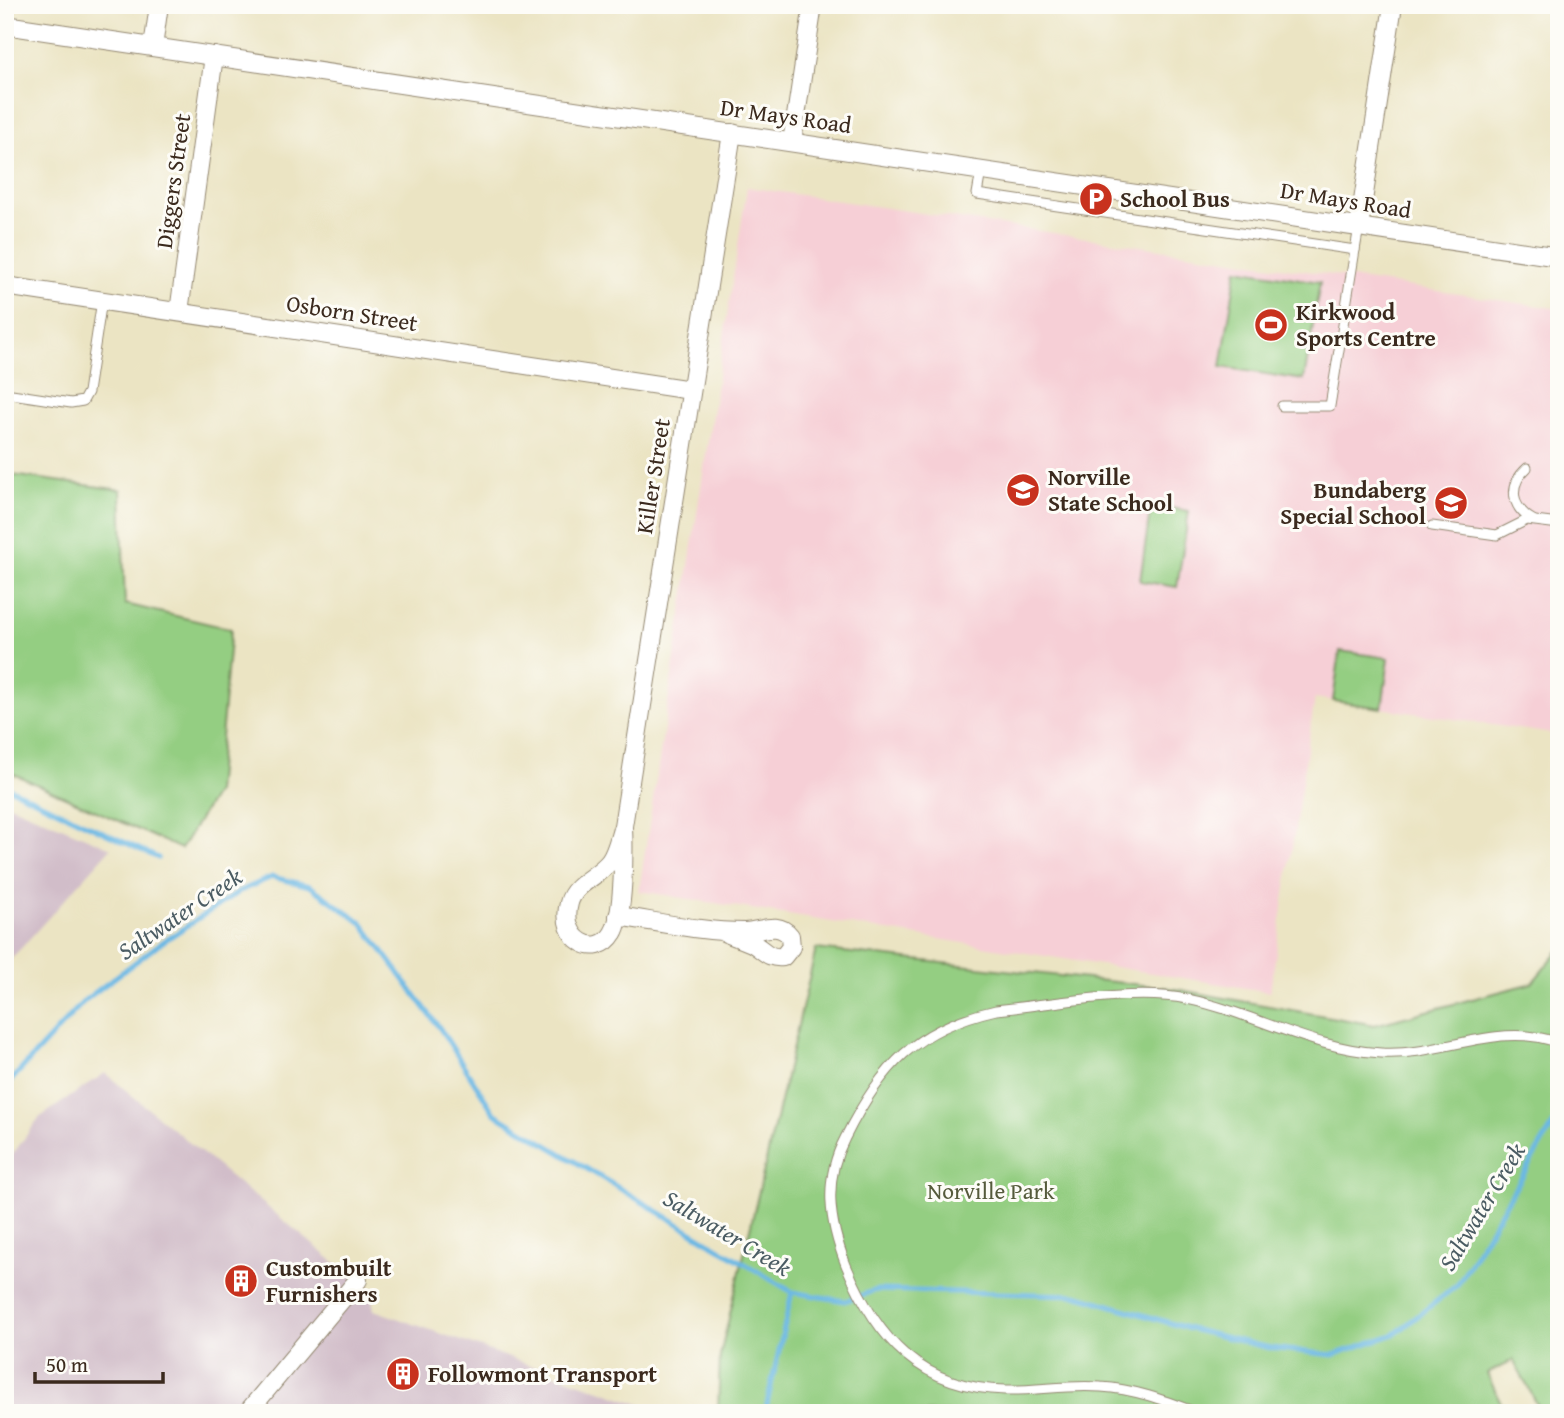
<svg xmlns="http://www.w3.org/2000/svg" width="1564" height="1418" font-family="'Gentium Book Plus',serif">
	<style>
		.built { fill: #f6cfd6 }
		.industrial { fill: #d1bdc9 }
		.green { fill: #94ce82; stroke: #687c50; stroke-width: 2 }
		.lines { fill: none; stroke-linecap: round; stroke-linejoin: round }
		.stream { stroke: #6ab8e4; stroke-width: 5 }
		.service-casing { stroke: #938770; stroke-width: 11 }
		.minor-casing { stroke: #938770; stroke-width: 20 }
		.service { stroke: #fff; stroke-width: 9 }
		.minor { stroke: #fff; stroke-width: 18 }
		.labels { text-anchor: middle; stroke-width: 6; stroke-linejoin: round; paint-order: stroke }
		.street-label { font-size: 23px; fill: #3b2a1e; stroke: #fdfcf7 }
		.poi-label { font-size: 23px; font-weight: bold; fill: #3b2a1e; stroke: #fdfcf7; text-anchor: start }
		.park-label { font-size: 23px; fill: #565b3c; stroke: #fdfcf7 }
		.water-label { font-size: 24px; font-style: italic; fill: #4b5c63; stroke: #fdfcf7 }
	</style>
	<rect width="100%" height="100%" fill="#fdfcf7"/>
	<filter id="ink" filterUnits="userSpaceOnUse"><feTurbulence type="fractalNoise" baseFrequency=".0143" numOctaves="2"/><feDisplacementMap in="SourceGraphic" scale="14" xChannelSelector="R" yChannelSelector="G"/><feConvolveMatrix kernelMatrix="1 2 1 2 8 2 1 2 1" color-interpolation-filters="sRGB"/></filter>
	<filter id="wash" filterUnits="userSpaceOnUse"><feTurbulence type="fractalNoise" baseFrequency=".00686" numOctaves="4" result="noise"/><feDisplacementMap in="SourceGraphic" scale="28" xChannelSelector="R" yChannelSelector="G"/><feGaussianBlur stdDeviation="1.57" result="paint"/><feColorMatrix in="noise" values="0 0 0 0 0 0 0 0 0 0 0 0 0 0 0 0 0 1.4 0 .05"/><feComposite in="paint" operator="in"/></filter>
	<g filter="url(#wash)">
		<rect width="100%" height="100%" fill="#ebe4c3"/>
		<!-- built -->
		<path class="built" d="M747 187 1559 309V735L1315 698 1270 992 639 891Z"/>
		<!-- industrial -->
		<g class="industrial">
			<path d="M5 803 111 848 5 966Z"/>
			<path d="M105 1073 344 1270 370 1288 374 1310 665 1413H5V1165L39 1118Z"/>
		</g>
		<!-- green -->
		<g class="green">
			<path d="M1237 269 1320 282 1304 380 1221 367Z"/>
			<path d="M5 474 121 490 125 604 231 629 216 792 181 849 5 770Z"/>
			<path d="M1151 505 1189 511 1177 587 1140 581Z"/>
			<path d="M1340 651 1389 658 1382 708 1333 701Z"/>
			<path d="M816 949 1169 988 1375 1025 1532 983 1559 950V1413H1542L1513 1360 1487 1374 1506 1413H718L720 1356Z"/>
		</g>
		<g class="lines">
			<!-- stream -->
			<g class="stream">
				<path d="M5 786 158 858"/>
				<path d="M5 1087 85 1000 158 945 240 891 272 877 310 886 362 923 441 1030 494 1113 792 1292 845 1301 876 1290 1076 1295 1190 1329 1270 1348 1333 1355 1395 1334 1457 1285 1559 1115"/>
				<path d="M765 1413 792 1292"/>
			</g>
		</g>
	</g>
	<g filter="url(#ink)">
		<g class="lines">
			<!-- service casing -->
			<g class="service-casing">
				<g id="service">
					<path d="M981 171 977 194 1355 250 1359 227"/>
					<path d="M5 393 71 403 83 401 88 392 102 300"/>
					<path d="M1282 406H1330L1355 250"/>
					<path d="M1527 468C1508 485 1511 508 1533 520"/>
					<path d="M1432 526 1497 535 1527 520 1559 524"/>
					<path d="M1198 1413C1166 1401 1135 1389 1101 1387 1069 1384 1037 1391 1006 1390 921 1388 877 1340 846 1265 829 1222 823 1180 845 1138 881 1066 916 1028 996 1010 1053 1004 1132 988 1187 999 1252 1012 1314 1050 1381 1053 1441 1057 1499 1020 1559 1043"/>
				</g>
			</g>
			<!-- minor casing -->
			<g class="minor-casing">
				<g id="minor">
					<path d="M5 25 1559 257"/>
					<path d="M153 47 159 5"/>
					<path d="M792 142 813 5"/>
					<path d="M1359 227 1393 5"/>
					<path d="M5 286 691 390"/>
					<path d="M179 312 214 56"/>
					<path d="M623 826C624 848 624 916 613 933 597 960 559 940 569 903 574 883 598 877 610 861 617 851 619 838 623 826L732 133"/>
					<path d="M618 916C659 922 702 932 744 932 760 932 778 920 790 936L791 947 783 957C768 959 764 950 752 943 743 939 733 936 724 932"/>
					<path d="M247 1413 358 1280"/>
				</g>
			</g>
			<!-- service -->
			<use href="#service" class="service"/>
			<!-- minor -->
			<use href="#minor" class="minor"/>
		</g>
	</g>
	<!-- icons -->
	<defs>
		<g id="parking-disc" transform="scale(1.75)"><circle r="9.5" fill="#c8321e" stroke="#fdfcf7"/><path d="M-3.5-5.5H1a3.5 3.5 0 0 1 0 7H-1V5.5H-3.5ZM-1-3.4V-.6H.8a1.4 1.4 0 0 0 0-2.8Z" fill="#fff"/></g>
		<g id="stadium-disc" transform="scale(1.75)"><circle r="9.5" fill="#c8321e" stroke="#fdfcf7"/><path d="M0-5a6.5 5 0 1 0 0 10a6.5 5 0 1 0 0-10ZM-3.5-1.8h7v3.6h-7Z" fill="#fff"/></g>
		<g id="school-disc" transform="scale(1.75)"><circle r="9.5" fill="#c8321e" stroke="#fdfcf7"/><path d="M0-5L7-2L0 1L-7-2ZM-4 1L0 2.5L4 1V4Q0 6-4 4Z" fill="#fff"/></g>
		<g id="building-disc" transform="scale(1.75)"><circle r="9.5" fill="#c8321e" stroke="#fdfcf7"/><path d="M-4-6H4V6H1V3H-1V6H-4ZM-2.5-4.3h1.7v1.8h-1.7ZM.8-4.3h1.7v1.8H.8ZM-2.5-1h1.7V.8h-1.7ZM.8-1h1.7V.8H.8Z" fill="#fff"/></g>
	</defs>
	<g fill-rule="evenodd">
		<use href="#parking-disc" x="1096" y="199"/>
		<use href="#stadium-disc" x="1271" y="325"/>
		<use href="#school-disc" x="1023" y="490"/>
		<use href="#school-disc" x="1451" y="503"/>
		<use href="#building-disc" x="241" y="1281"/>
		<use href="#building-disc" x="403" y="1374"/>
	</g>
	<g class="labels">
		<!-- street labels -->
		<g class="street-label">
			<text transform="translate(786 116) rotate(8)" y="8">Dr Mays Road</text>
			<text transform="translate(173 181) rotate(-82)" y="8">Diggers Street</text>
			<text transform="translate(1346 200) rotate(9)" y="8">Dr Mays Road</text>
			<text transform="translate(352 313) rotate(9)" y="8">Osborn Street</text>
			<text transform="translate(653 476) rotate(-81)" y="8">Killer Street</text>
		</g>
		<!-- poi labels -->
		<g class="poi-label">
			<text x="1120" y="207">School Bus</text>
			<text x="1296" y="320">Kirkwood<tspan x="1296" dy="26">Sports Centre</tspan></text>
			<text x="1048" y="485">Norville<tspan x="1048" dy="26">State School</tspan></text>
			<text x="1426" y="498" text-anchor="end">Bundaberg<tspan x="1426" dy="26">Special School</tspan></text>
			<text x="266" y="1276">Custombuilt<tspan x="266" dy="26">Furnishers</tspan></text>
			<text x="428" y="1382">Followmont Transport</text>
		</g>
		<!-- park labels -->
		<g class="park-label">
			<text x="991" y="1199">Norville Park</text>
		</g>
		<!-- water labels -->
		<g class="water-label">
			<text transform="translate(180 914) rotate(-34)" y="8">Saltwater Creek</text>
			<text transform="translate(1482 1207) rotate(-59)" y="8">Saltwater Creek</text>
			<text transform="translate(727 1233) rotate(31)" y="8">Saltwater Creek</text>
		</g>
	</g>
	<!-- margin -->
	<rect width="1564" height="1418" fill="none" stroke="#fdfcf7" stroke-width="28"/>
	<!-- scale -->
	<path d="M35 1372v10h128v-10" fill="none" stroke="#3b2a1e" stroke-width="3.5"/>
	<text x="46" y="1372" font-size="21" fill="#3b2a1e" stroke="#fdfcf7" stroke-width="5" paint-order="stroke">50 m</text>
</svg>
